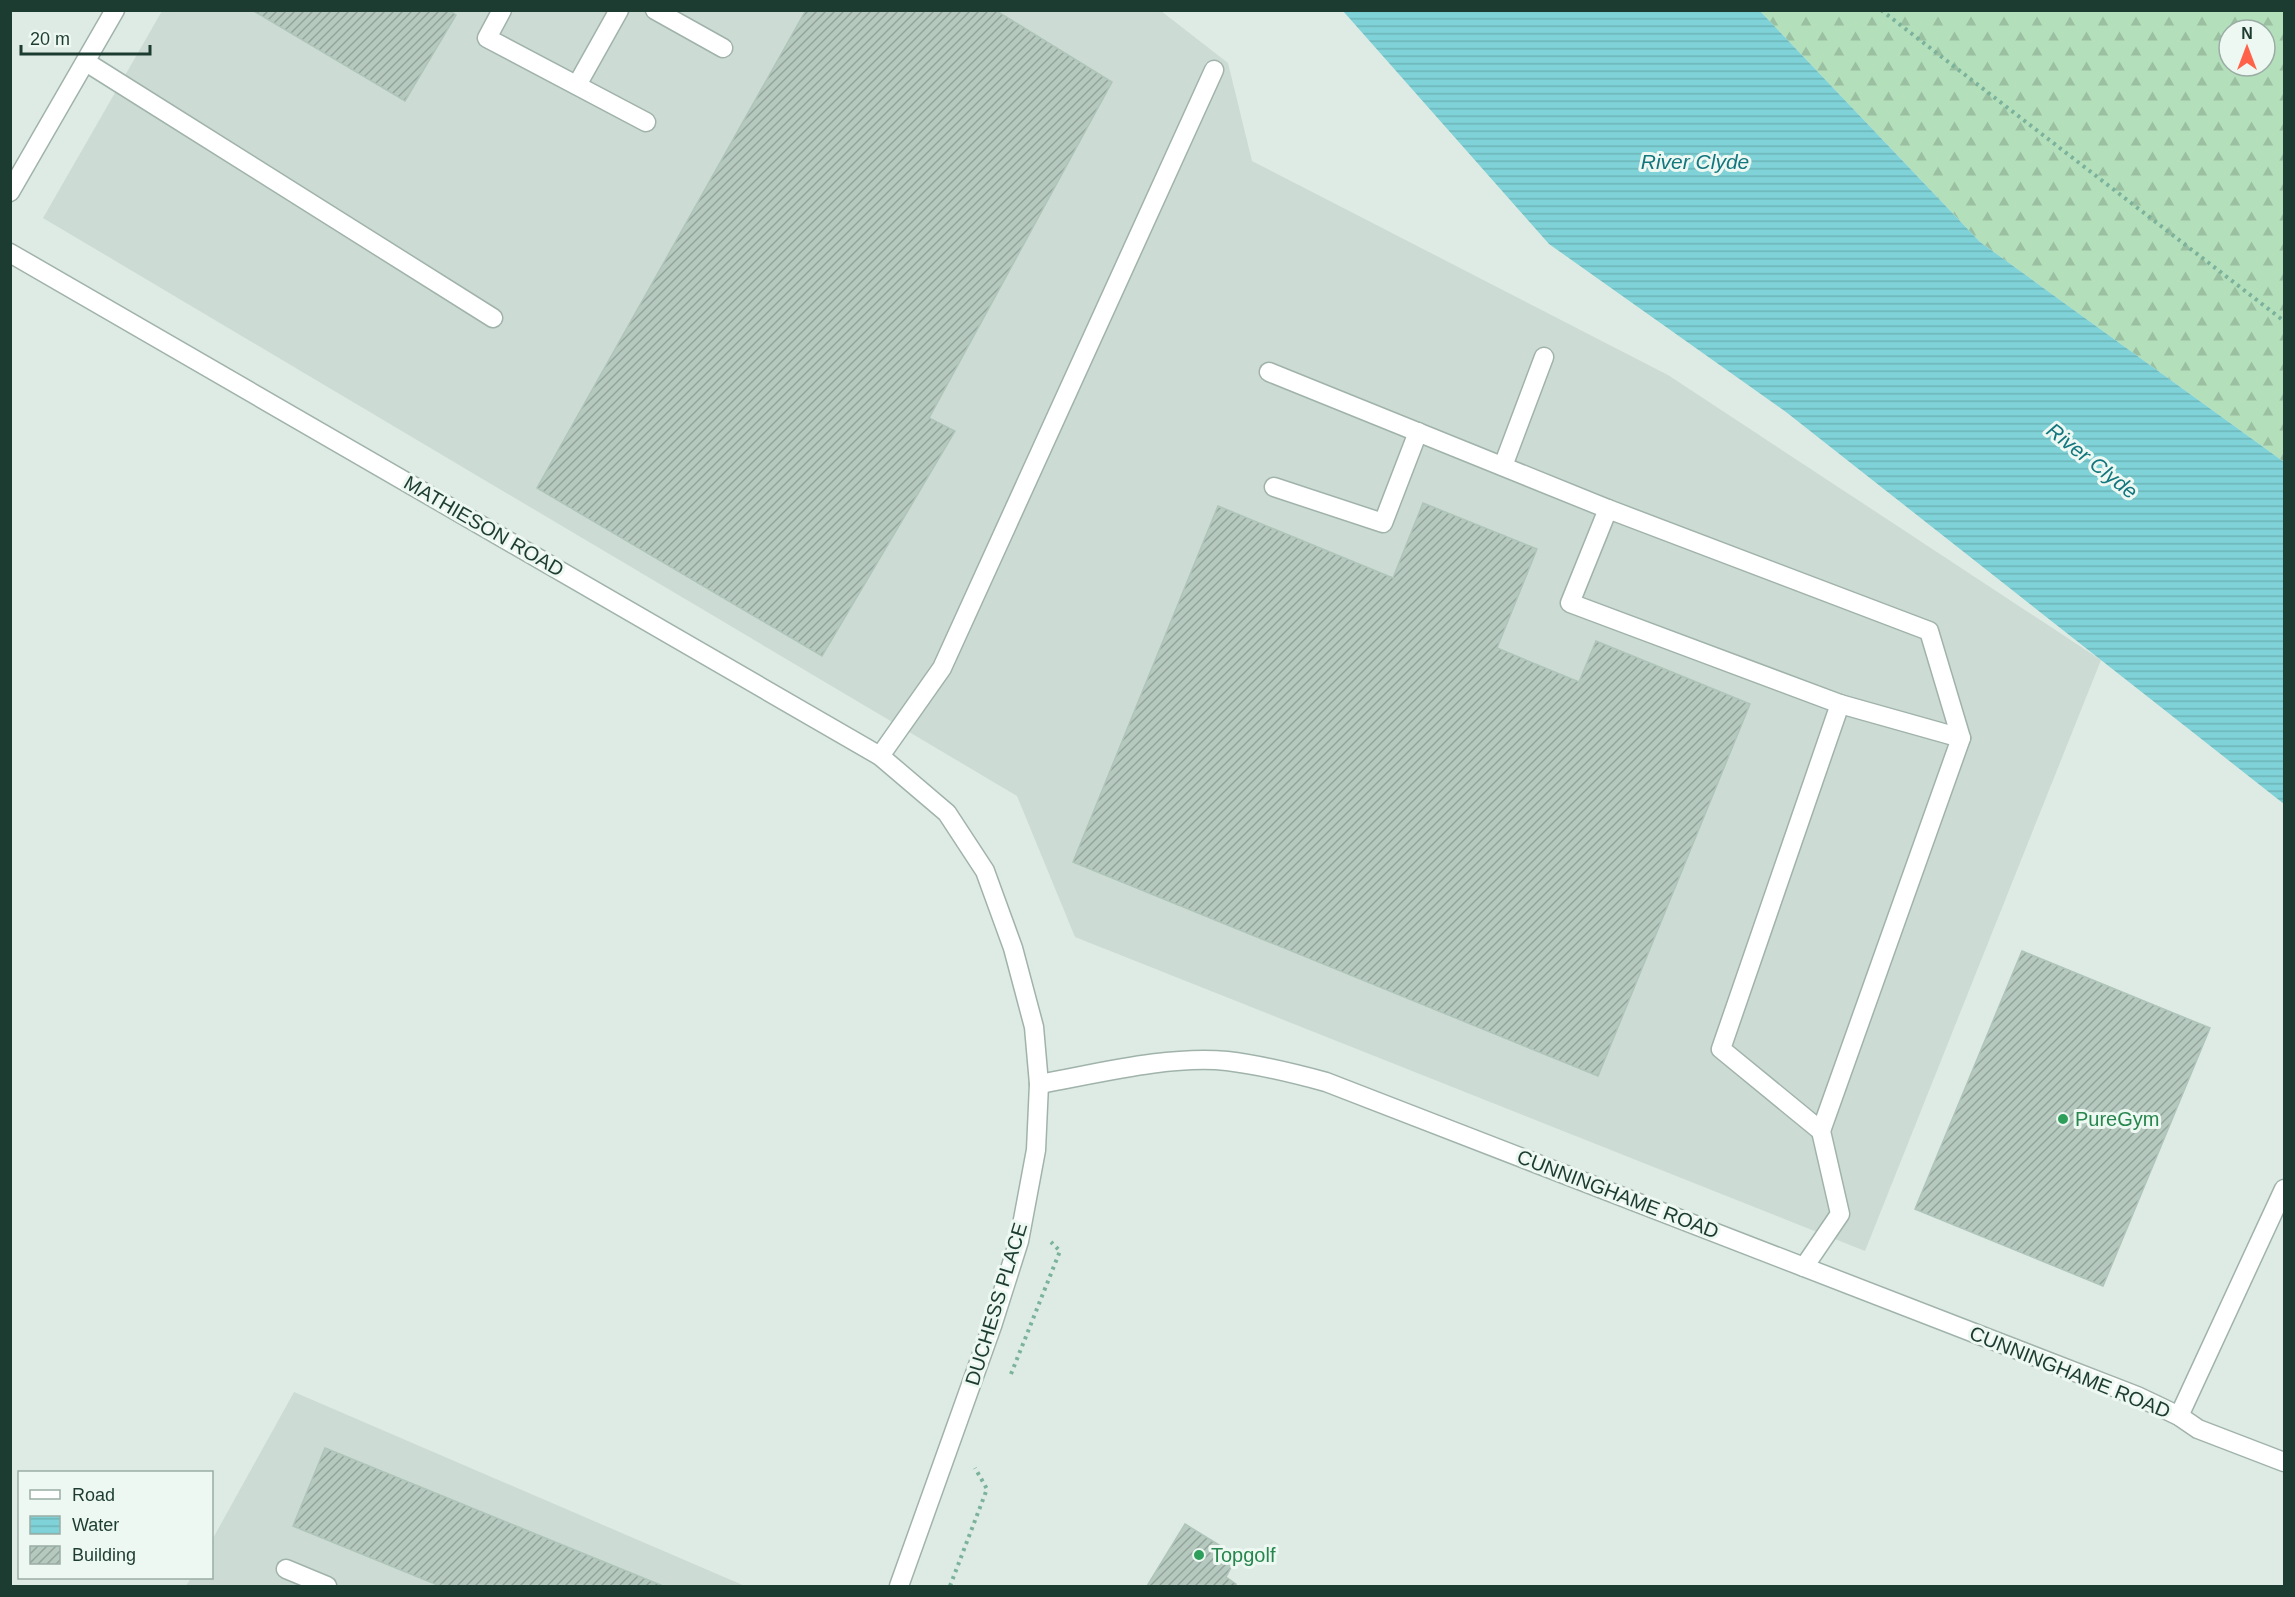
<svg xmlns="http://www.w3.org/2000/svg" width="2295" height="1597" font-family="Helvetica,sans-serif">
	<style>
		.built { fill: #ccdbd3 }
		.forest { fill: url(#forest-firs); fill-rule: evenodd }
		.water { fill: url(#water-rules) }
		.building { fill: url(#building-hatch); stroke: #afc5ba; stroke-width: 1.5 }
		.lines { fill: none; stroke-linecap: round; stroke-linejoin: round }
		.minor-casing { stroke: #a0b3ab; stroke-width: 21 }
		.path { stroke: #7ab29b; stroke-width: 4; stroke-dasharray: 3 4.5; stroke-linecap: butt }
		.minor { stroke: #fff; stroke-width: 18 }
		.leisure-dot { fill: #2e9e5b; stroke: #eef8f2; stroke-width: 2 }
		.labels { text-anchor: middle; stroke-width: 6; stroke-linejoin: round; paint-order: stroke }
		.street-label { font-size: 20px; fill: #1d3c31; stroke: #eef8f2 }
		.leisure-label { font-size: 20px; fill: #27864d; stroke: #eef8f2; text-anchor: start }
		.water-label { font-size: 21px; font-style: italic; fill: #12777e; stroke: #eef8f2 }
	</style>
	<defs>
		<pattern id="forest-firs" width="22" height="20" patternUnits="userSpaceOnUse" patternTransform="scale(1.5)"><rect width="22" height="20" fill="#b4dfbb"/><path d="M5 1l3.5 6h-7zM16 11l3.5 6h-7z" fill="#9ac0a1"/></pattern>
		<pattern id="water-rules" width="6" height="5" patternUnits="userSpaceOnUse" patternTransform="scale(1.5)"><rect width="6" height="5" fill="#7fd2d7"/><path d="M0 2.5h6" fill="none" stroke="#6db5b9"/></pattern>
		<pattern id="building-hatch" width="6" height="6" patternUnits="userSpaceOnUse" patternTransform="scale(1.5)"><rect width="6" height="6" fill="#b6c9bf"/><path d="M-1 1l2-2M0 6l6-6M5 7l2-2" fill="none" stroke="#93a49c"/></pattern>
	</defs>
	<rect width="100%" height="100%" fill="#deebe4"/>
	<!-- built -->
	<g class="built">
		<path d="M162 11H1161L1228 63 1252 161 1668 375 2101 660 1865 1251 1075 937 1017 796 43 218Z"/>
		<path d="M294 1392 745 1586H186L191 1578H212V1540Z"/>
	</g>
	<!-- forest -->
	<path class="forest" d="M1760 11H2284V462L1980 242ZM2229 30H2265V66H2229Z"/>
	<!-- water -->
	<path class="water" d="M1343 11H1760L1980 242 2284 462V804L1786 412 1549 244Z"/>
	<!-- building -->
	<g class="building">
		<path d="M252 10H449L456 15 405 101Z"/>
		<path d="M806 10H995L1112 82 929 418 955 431 822 656 537 488Z"/>
		<path d="M1423 503 1537 549 1497 648 1579 682 1596 641 1750 704 1598 1076 1073 862 1218 506 1393 578Z"/>
		<path d="M2022 951 2210 1028 2103 1286 1915 1209Z"/>
		<path d="M325 1448 663 1586H440L293 1526Z"/>
		<path d="M1185 1524 1237 1556 1226 1577 1236 1584 1234 1586H1147Z"/>
	</g>
	<g class="lines">
		<!-- minor casing -->
		<g class="minor-casing">
			<g id="minor">
				<path d="M502 10 487 38 646 122"/>
				<path d="M655 10 723 48"/>
				<path d="M86 62 493 318"/>
				<path d="M577 85 619 10"/>
				<path d="M10 192 115 10"/>
				<path d="M10 253 880 756 947 813 985 871 1013 948 1034 1027 1039 1084 1036 1150 1019 1241 992 1326 899 1586"/>
				<path d="M1269 372 1608 509 1570 603 1840 704 1721 1049 1821 1131 1840 1214 1804 1267"/>
				<path d="M1503 466 1544 357"/>
				<path d="M1274 487 1383 523 1418 432"/>
				<path d="M1608 509 1929 631 1961 738"/>
				<path d="M880 756 942 668 1214 70"/>
				<path d="M1039 1084C1096 1074 1169 1055 1227 1061 1261 1065 1293 1073 1326 1082L2137 1396 2179 1416 2198 1429 2284 1462"/>
				<path d="M1821 1131 1961 738 1840 704"/>
				<path d="M2179 1416 2284 1189"/>
				<path d="M286 1569 327 1586"/>
			</g>
		</g>
		<!-- path -->
		<g class="path">
			<path d="M1881 10 2284 321"/>
			<path d="M1011 1374 1060 1251 1051 1242"/>
			<path d="M950 1586 987 1489 975 1468"/>
		</g>
		<!-- minor -->
		<use href="#minor" class="minor"/>
	</g>
	<!-- markers -->
	<g class="leisure-dot">
		<circle cx="2063" cy="1119" r="6"/>
		<circle cx="1199" cy="1555" r="6"/>
	</g>
	<g class="labels">
		<!-- street labels -->
		<g class="street-label">
			<text transform="translate(484 526) rotate(30)" y="7">MATHIESON ROAD</text>
			<text transform="translate(1618 1194) rotate(21)" y="7">CUNNINGHAME ROAD</text>
			<text transform="translate(996 1304) rotate(-73)" y="7">DUCHESS PLACE</text>
			<text transform="translate(2070 1372) rotate(22)" y="7">CUNNINGHAME ROAD</text>
		</g>
		<!-- leisure labels -->
		<g class="leisure-label">
			<text x="2075" y="1126">PureGym</text>
			<text x="1211" y="1562">Topgolf</text>
		</g>
		<!-- water labels -->
		<g class="water-label">
			<text x="1695" y="169">River Clyde</text>
			<text transform="translate(2092 461) rotate(38)" y="7">River Clyde</text>
		</g>
	</g>
	<!-- border -->
	<rect width="2295" height="1597" fill="none" stroke="#1d3c31" stroke-width="24"/>
	<!-- legend -->
	<rect x="18" y="1471" width="195" height="108" fill="#eef8f2" stroke="#9aada5" stroke-width="1.5"/>
	<rect x="30" y="1490" width="30" height="9" fill="#ffffff" stroke="#9aada5" stroke-width="1.5"/>
	<text x="72" y="1501" font-size="18" fill="#1d3c31">Road</text>
	<rect x="30" y="1516" width="30" height="18" fill="url(#water-rules)" stroke="#9aada5" stroke-width="1.5"/>
	<text x="72" y="1531" font-size="18" fill="#1d3c31">Water</text>
	<rect x="30" y="1546" width="30" height="18" fill="url(#building-hatch)" stroke="#9aada5" stroke-width="1.5"/>
	<text x="72" y="1561" font-size="18" fill="#1d3c31">Building</text>
	<!-- north arrow -->
	<g transform="translate(2247 48)"><circle r="28" fill="#eef8f2" stroke="#9aada5" stroke-width="1.5"/>
	<path d="M0-4.5L10 22L0 15L-10 22Z" fill="#ff6248"/>
	<text y="-9" font-size="16" font-weight="bold" text-anchor="middle" fill="#1d3c31">N</text>
	</g>
	<!-- scale -->
	<path d="M21 45v9h129v-9" fill="none" stroke="#1d3c31" stroke-width="3"/>
	<text x="30" y="45" font-size="18" fill="#1d3c31" stroke="#eef8f2" stroke-width="4.5" paint-order="stroke">20 m</text>
</svg>
